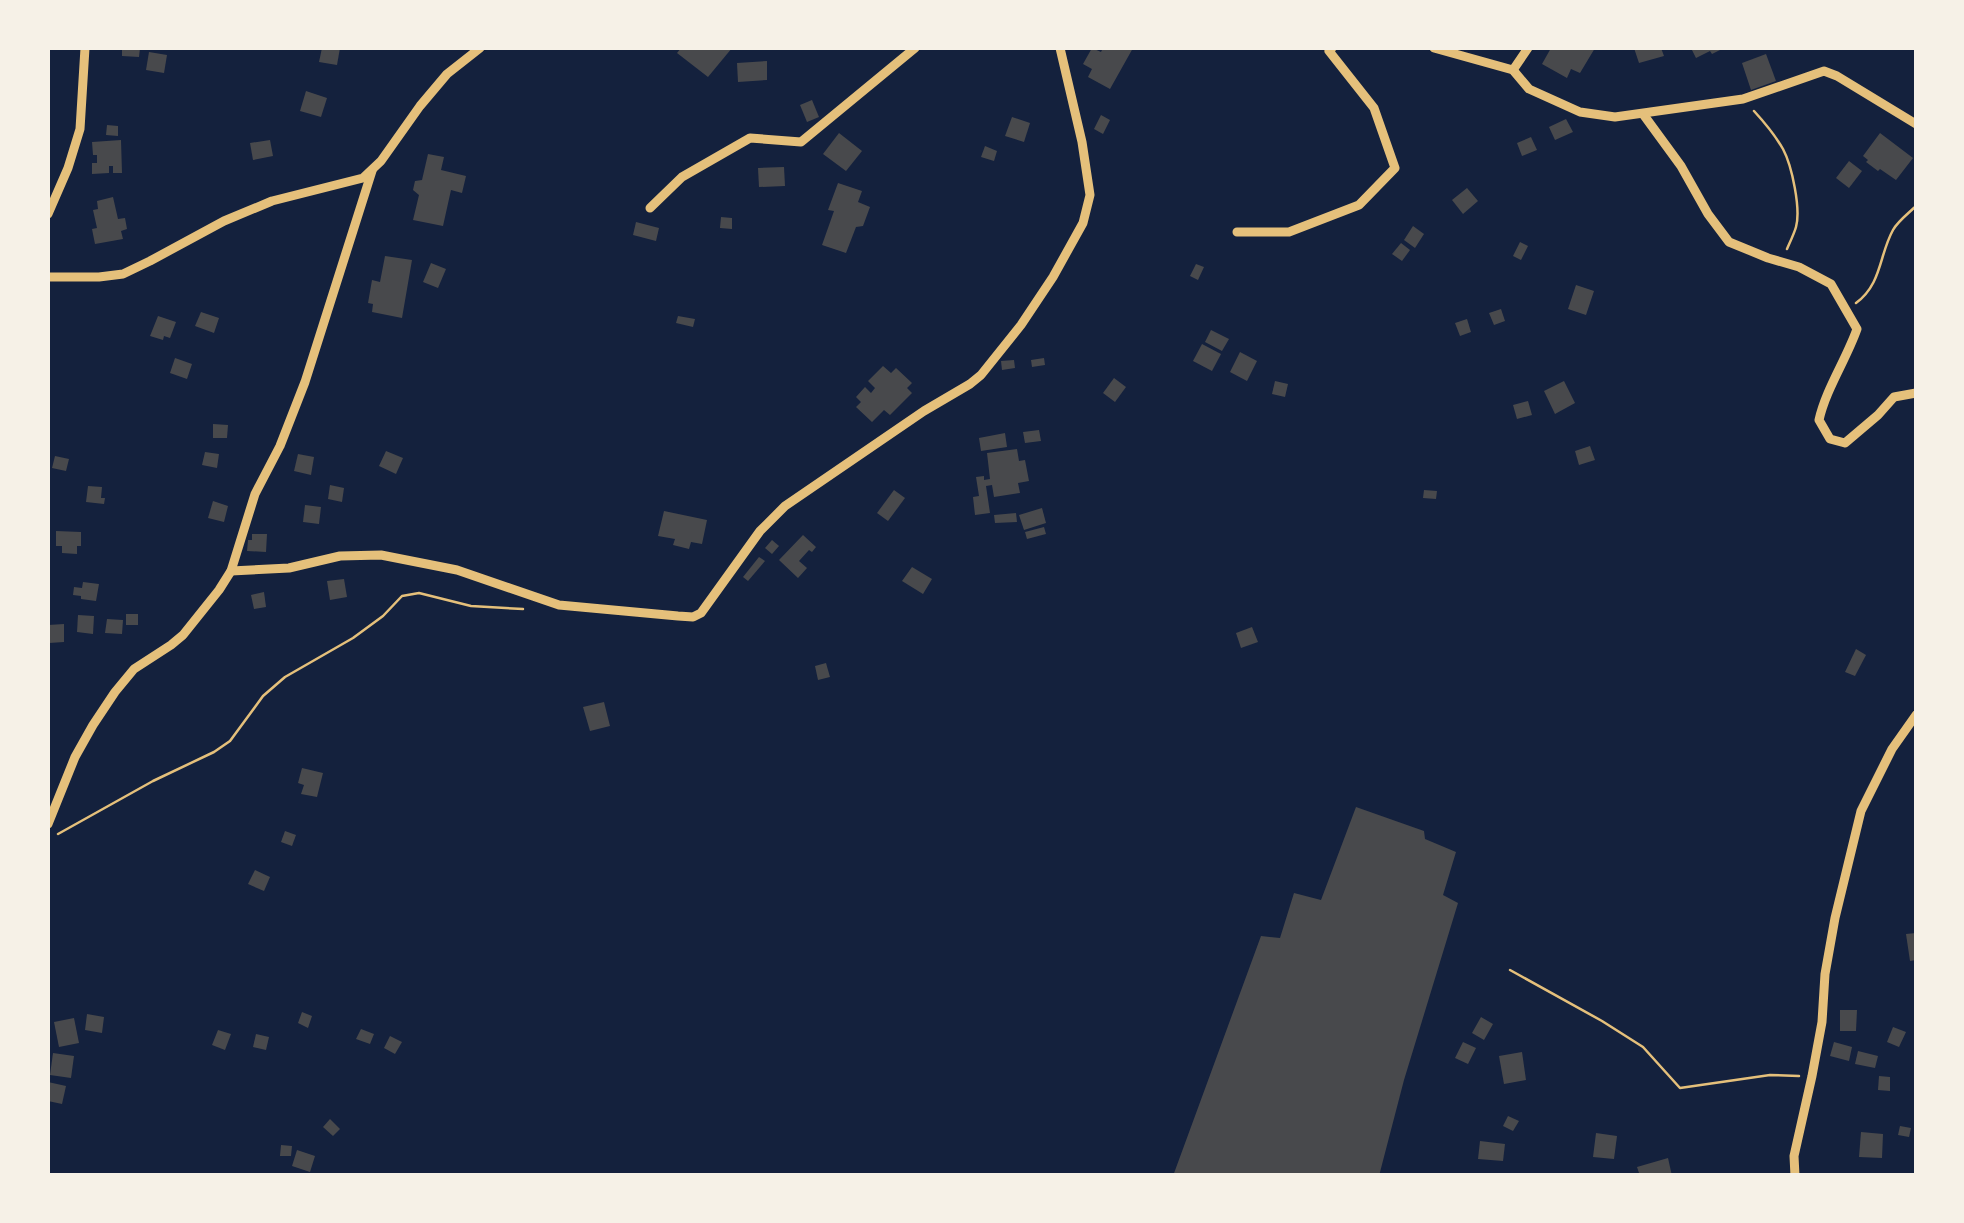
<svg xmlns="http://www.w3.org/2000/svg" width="1964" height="1223" font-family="Barlow,sans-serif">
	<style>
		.building { fill: #48494c }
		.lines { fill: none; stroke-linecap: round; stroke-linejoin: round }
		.path { stroke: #e5c07b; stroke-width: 2.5 }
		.minor { stroke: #e5c07b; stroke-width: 9 }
	</style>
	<rect width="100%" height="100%" fill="#14213d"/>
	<!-- building -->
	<g class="building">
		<path d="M122 48H140L139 57 122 56Z"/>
		<path d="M322 48H340L337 65 319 62Z"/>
		<path d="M681 48H732L708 77 677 53Z"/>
		<path d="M1092 48 1101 52 1103 48H1133L1110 89 1088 77 1092 69 1083 64Z"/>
		<path d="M1551 48H1595L1580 73 1571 69 1567 78 1542 64Z"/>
		<path d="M1634 48H1661L1664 56 1639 63Z"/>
		<path d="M1691 48H1724L1712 54 1710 51 1696 58Z"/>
		<path d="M149 52 167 55 164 73 146 70Z"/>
		<path d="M1766 54 1776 81 1751 90 1742 63Z"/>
		<path d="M767 61V80L738 82 737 63Z"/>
		<path d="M306 91 327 98 321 117 300 111Z"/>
		<path d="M812 100 819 117 807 122 800 105Z"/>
		<path d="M1101 115 1110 120 1103 134 1094 129Z"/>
		<path d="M1012 117 1030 123 1024 142 1005 136Z"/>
		<path d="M1566 119 1573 132 1555 140 1549 127Z"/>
		<path d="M107 125 118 126V136L106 135Z"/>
		<path d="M839 133 862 151 846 171 823 154Z"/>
		<path d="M1880 133 1913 158 1896 180 1880 169 1878 171 1866 162 1868 160 1863 156Z"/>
		<path d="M1531 137 1537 150 1522 156 1517 143Z"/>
		<path d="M121 140 122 173H113V166H109V173L92 174V163H97V155H93L92 142Z"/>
		<path d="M270 140 273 156 253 160 250 143Z"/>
		<path d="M985 146 997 151 994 161 981 157Z"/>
		<path d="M428 154 444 157 441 170 466 176 462 193 451 190 443 226 413 220 419 195 413 190 415 181 422 180Z"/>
		<path d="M1849 161 1862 171 1849 188 1836 178Z"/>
		<path d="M784 167 785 186 759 187 758 168Z"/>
		<path d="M838 183 862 191 858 202 870 207 863 226 856 227 846 253 822 245 834 211 828 210Z"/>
		<path d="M1467 188 1478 201 1463 214 1452 200Z"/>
		<path d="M113 197 118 219 125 218 127 229 121 231 123 239 95 244 92 229 97 228 93 210 98 209 97 201Z"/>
		<path d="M721 217 732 218V229L720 228Z"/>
		<path d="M636 222 659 228 656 241 633 235Z"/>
		<path d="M1413 226 1424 234 1415 248 1404 240Z"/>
		<path d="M1520 242 1528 246 1521 260 1513 256Z"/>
		<path d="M1401 243 1410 250 1402 261 1392 254Z"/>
		<path d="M385 256 412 260 402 318 372 312 373 304 368 303 372 280 380 282Z"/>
		<path d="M431 263 446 269 438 288 423 282Z"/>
		<path d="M1196 264 1204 267 1198 280 1190 276Z"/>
		<path d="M1576 285 1594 291 1586 315 1568 309Z"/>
		<path d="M1501 309 1505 321 1494 325 1489 313Z"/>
		<path d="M201 312 219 318 214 333 195 326Z"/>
		<path d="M158 316 176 322 170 338 164 336 163 340 150 336Z"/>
		<path d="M678 316 695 319 693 327 676 323Z"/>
		<path d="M1467 319 1471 332 1460 336 1455 323Z"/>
		<path d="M1211 330 1229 339 1222 351 1205 342Z"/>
		<path d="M1202 344 1221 354 1212 371 1193 361Z"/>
		<path d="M1240 352 1257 361 1247 381 1230 372Z"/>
		<path d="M175 358 192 364 187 379 170 373Z"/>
		<path d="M1044 358 1045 365 1032 367 1031 360Z"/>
		<path d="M1014 360 1015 368 1002 370 1001 361Z"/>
		<path d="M883 366 891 373 896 368 912 383 907 388 912 393 890 415 884 410 872 422 856 407 861 402 856 397 865 387 871 393 875 388 868 381Z"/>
		<path d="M1114 378 1126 387 1115 402 1103 393Z"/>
		<path d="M1275 381 1288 384 1285 397 1272 394Z"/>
		<path d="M1564 381 1575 403 1555 414 1544 391Z"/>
		<path d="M1528 401 1532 415 1517 419 1513 405Z"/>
		<path d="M213 424 228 425 227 438H213Z"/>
		<path d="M1039 430 1041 441 1025 443 1023 432Z"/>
		<path d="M1005 433 1007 447 981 451 979 438Z"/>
		<path d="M1590 446 1595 460 1579 465 1575 451Z"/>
		<path d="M1017 449 1019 461 1025 460 1029 481 1018 483 1020 493 994 497 992 485 986 486 990 513 975 515 973 497 979 496 976 477 984 476V480L990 479 987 453Z"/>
		<path d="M386 451 403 458 396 474 379 466Z"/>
		<path d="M205 452 219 454 217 468 202 465Z"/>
		<path d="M298 454 314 457 311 475 294 471Z"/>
		<path d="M55 456 69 459 66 471 52 468Z"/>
		<path d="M330 485 344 488 342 502 328 499Z"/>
		<path d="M88 486 102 487 101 498H105L104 504 86 502Z"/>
		<path d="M894 490 905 498 888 521 877 513Z"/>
		<path d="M1424 490 1437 491 1436 499 1423 498Z"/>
		<path d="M213 501 228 506 224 522 208 518Z"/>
		<path d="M305 505 321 507 319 524 303 522Z"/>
		<path d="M1042 508 1046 523 1024 530 1019 515Z"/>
		<path d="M664 511 707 520 702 544 691 542 689 549 673 545 675 539 658 536Z"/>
		<path d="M1016 513 1017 522 995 523 994 515Z"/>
		<path d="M1044 527 1046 534 1027 539 1025 532Z"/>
		<path d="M56 531 81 532V546H77V554L62 553V546H56Z"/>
		<path d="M252 534H267L266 552 247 551 248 540H252Z"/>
		<path d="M803 535 816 547 812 552 809 550 799 561 807 568 798 578 779 560Z"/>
		<path d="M772 540 779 546 772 554 765 548Z"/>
		<path d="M759 557 765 561 748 581 743 577Z"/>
		<path d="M912 567 932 579 923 594 902 581Z"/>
		<path d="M344 579 347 597 330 600 327 581Z"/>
		<path d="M83 582 99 584 96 601 81 599V596L73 595 74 587 82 588Z"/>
		<path d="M264 592 266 607 254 609 251 595Z"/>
		<rect x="126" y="614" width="12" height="11"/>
		<path d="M78 615 94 616 93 634 77 632Z"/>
		<path d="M107 619 123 620 122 634 105 633Z"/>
		<path d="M64 624V642L49 643 48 625Z"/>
		<path d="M1252 627 1258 642 1241 648 1236 633Z"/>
		<path d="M1856 649 1866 655 1855 676 1845 672Z"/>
		<path d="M826 663 830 677 818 680 815 666Z"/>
		<path d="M604 702 610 726 590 731 583 707Z"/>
		<path d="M302 768 323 773 317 797 301 794 304 785 298 783Z"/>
		<path d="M1356 807 1424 831 1425 839 1456 852 1443 895 1458 903 1404 1080 1379 1176H1173L1261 936 1280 938 1294 893 1321 900Z"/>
		<path d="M285 831 296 835 292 846 281 842Z"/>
		<path d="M255 870 270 877 264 891 248 884Z"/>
		<path d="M1916 933V960L1910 961 1906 934Z"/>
		<path d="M1840 1010H1857L1856 1031H1840Z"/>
		<path d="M302 1012 312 1016 308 1028 298 1023Z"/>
		<path d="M87 1014 104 1017 102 1033 85 1030Z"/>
		<path d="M1481 1017 1493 1024 1484 1040 1472 1033Z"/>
		<path d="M74 1018 79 1043 59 1047 54 1022Z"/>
		<path d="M1893 1027 1906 1032 1899 1047 1887 1042Z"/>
		<path d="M361 1029 374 1034 370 1044 356 1039Z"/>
		<path d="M218 1030 231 1034 225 1050 212 1045Z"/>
		<path d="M256 1034 269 1037 266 1050 253 1047Z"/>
		<path d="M390 1036 402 1042 395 1054 384 1048Z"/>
		<path d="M1463 1042 1476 1048 1468 1064 1455 1058Z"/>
		<path d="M1834 1042 1852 1047 1849 1061 1830 1056Z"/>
		<path d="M1858 1051 1878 1056 1875 1068 1855 1064Z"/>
		<path d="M1522 1052 1526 1080 1504 1084 1499 1056Z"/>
		<path d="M53 1053 74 1056 71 1078 50 1075Z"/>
		<path d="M1879 1076 1890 1077V1091L1878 1090Z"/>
		<path d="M48 1082 66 1086 62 1104 48 1101Z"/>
		<path d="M1508 1116 1519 1121 1513 1131 1503 1126Z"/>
		<path d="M330 1119 340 1129 333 1136 323 1127Z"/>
		<path d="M1900 1126 1911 1128 1909 1137 1898 1135Z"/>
		<path d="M1861 1132 1883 1134 1882 1158 1859 1157Z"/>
		<path d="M1596 1133 1617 1136 1614 1159 1593 1157Z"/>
		<path d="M1480 1141 1505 1144 1503 1161 1478 1159Z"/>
		<path d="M281 1145 292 1146 291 1156H280Z"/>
		<path d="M297 1150 315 1156 310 1172 292 1166Z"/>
		<path d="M1668 1158 1672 1176H1640L1637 1167Z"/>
	</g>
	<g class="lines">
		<!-- path -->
		<g class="path">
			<path d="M1754 111C1765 123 1775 135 1783 149 1792 166 1801 209 1796 227 1794 234 1790 242 1787 249"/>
			<path d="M1856 303C1882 284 1879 255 1893 230 1898 221 1909 213 1916 206"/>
			<path d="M58 834 153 781 214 752 230 741 263 696 285 677 353 638 383 616 402 596 419 593 471 606 523 609"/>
			<path d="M1510 970 1602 1021 1643 1047 1680 1088 1770 1075 1799 1076"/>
		</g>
		<!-- minor -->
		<g class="minor">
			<path d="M1434 48 1513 70 1529 89 1580 112 1615 117 1743 99 1824 71 1837 76 1916 124"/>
			<path d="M1513 70 1528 48"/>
			<path d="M1643 114 1681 166 1708 214 1729 242 1768 258 1799 267 1831 284 1857 329C1846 360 1826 389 1819 420L1830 439 1845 443 1878 415 1894 397 1916 393"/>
			<path d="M650 208 682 177 750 138 801 142 915 48"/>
			<path d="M48 214 68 168 80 129 85 48"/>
			<path d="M1237 232H1289L1359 205 1395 168 1374 108 1329 51 1332 48"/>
			<path d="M48 277H99L123 274 150 261 224 221 272 201 363 178 381 161 420 106 447 74 480 48"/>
			<path d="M231 571 289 568 340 556 381 555 457 570 559 605 678 616 693 617 701 613 760 531 785 506 924 411 970 384 981 375 1021 325 1053 277 1083 223 1090 195 1082 142 1060 48"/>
			<path d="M48 824 75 757 93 725 115 692 134 669 171 645 183 635 219 590 231 571 255 494 280 446 305 382 372 171"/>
			<path d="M1795 1176 1794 1156 1812 1076 1822 1022 1825 974 1835 918 1861 811 1892 749 1916 715"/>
		</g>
	</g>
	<!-- border -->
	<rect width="1964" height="1223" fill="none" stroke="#f6f1e7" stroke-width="100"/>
</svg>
